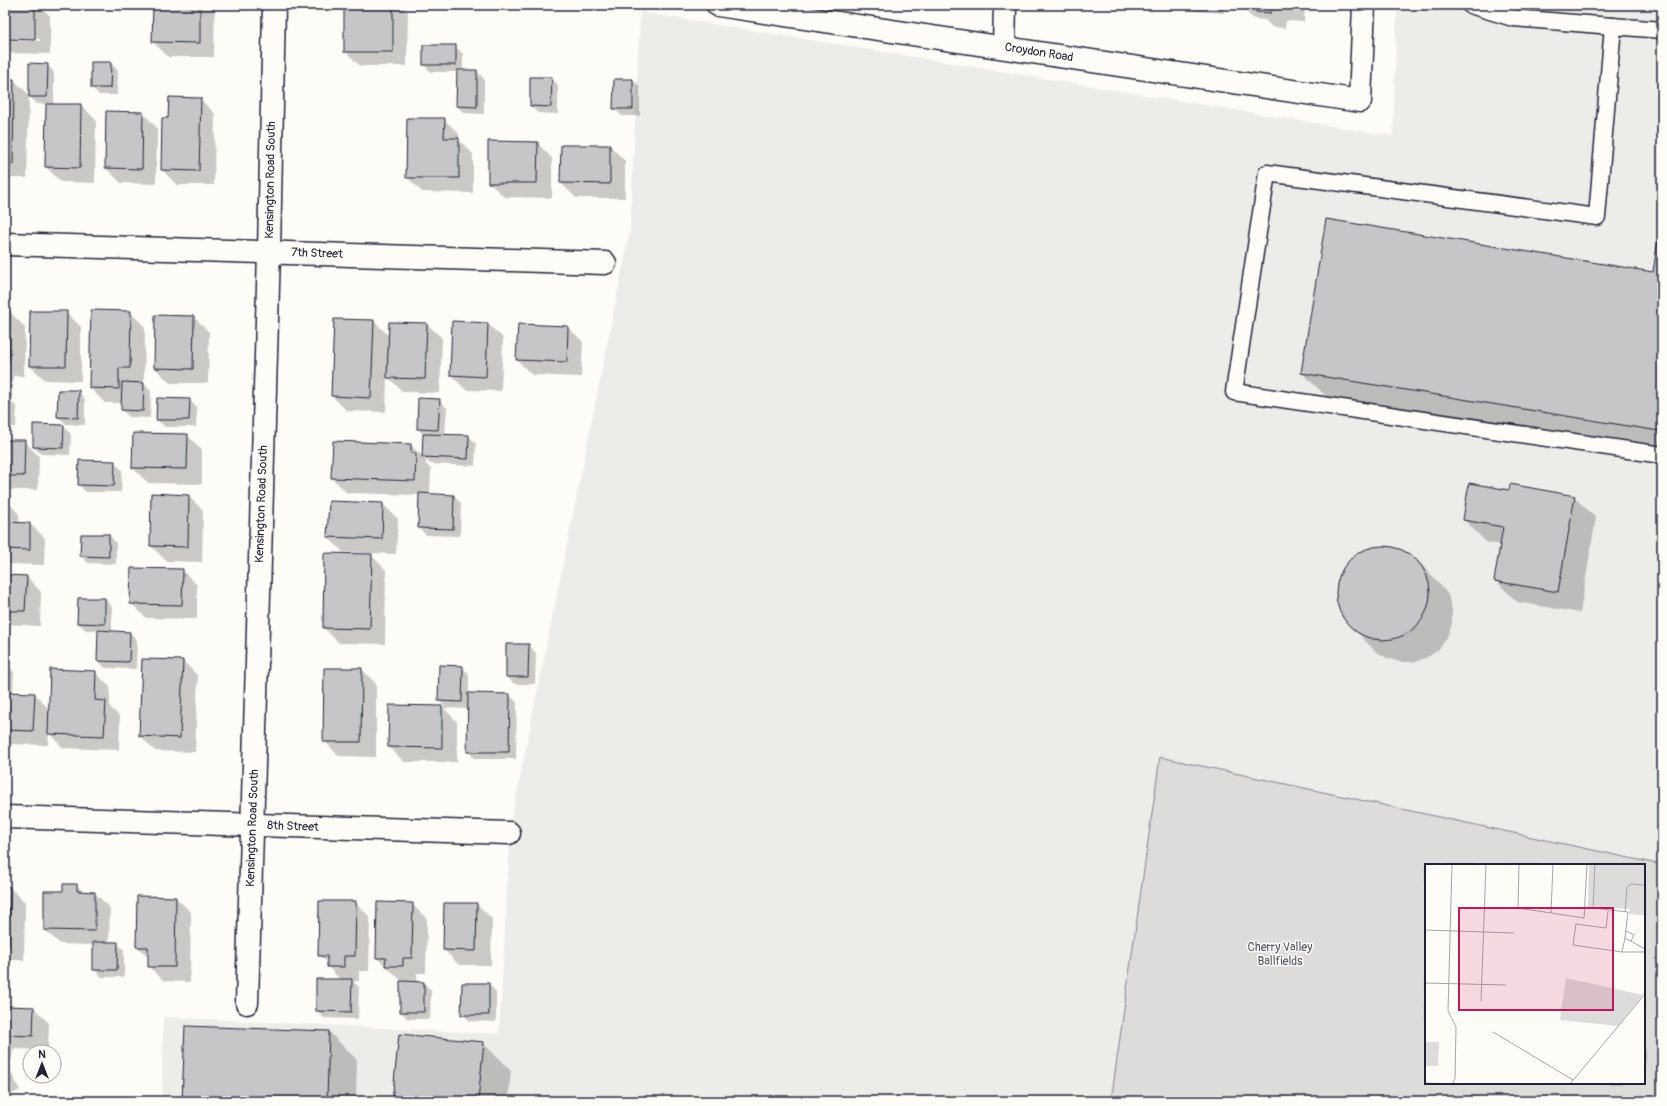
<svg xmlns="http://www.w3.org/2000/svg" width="1667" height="1106" font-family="Pangolin,sans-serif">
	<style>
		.built { fill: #ecece9 }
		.green { fill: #dddcdb; stroke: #807f8b; fill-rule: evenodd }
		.shadow { fill: #0003 }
		.building { fill: #c6c6c8; stroke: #22223b }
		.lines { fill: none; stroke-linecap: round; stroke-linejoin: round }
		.lane-casing { stroke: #22223b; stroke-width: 19 }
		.street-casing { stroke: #22223b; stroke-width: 25 }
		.lane { stroke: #fdfcf7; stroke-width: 16 }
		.street { stroke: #fdfcf7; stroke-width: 22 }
		.labels { text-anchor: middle; stroke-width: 3; stroke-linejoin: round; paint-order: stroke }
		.street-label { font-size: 12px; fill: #22223b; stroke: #fdfcf7 }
		.park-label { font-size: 12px; fill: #5a5a6b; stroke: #fdfcf7 }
		.inset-road { fill: none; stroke: #a5a5ac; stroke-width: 1 }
		.view { fill: #c2185b; fill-opacity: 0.15; stroke: #c2185b; stroke-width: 2 }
		.inset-edge { fill: none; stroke: #22223b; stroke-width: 2 }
	</style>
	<rect width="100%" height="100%" fill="#fdfcf7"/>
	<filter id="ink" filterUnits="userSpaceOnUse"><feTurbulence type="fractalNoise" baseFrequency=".025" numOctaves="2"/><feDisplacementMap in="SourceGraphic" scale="8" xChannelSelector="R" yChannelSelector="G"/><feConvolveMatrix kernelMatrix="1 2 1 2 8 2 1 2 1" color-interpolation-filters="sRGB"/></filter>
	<g filter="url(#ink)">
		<!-- built -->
		<path class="built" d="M1397 5H1662V865L1160 758 1111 1101H162L163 1017 499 1034 511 822 630 231 640 12 1393 136Z"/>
		<!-- green -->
		<path class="green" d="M1160 757 1662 865V1101H1111ZM1426 865H1644V1083H1426Z"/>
		<!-- shadow -->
		<g class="shadow">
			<path d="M5 5H39L50 16V54L5 53V40L40 41V39L5 38Z"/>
			<path d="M154 5H215L214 57H168L153 42Z"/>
			<path d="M345 5H401L408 12 407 66H360L345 51Z"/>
			<path d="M1189 5H1224V13L1195 11Z"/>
			<path d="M1239 5H1305L1304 22 1286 21 1285 28 1272 27 1265 20 1254 19Z"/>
			<path d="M455 46 463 54V71H477L484 79V114L464 113 457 106 458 72H431L424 65Z"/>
			<path d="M111 63 118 71 117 95H99L92 87Z"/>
			<path d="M47 65 54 72V105H81L96 120 95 183 61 182 46 167 47 104H37L29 96 27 178H5V80H14L30 96Z"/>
			<path d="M551 78 558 85V114L538 113 531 106Z"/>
			<path d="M633 80 640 87V116H622L614 108Z"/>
			<path d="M200 99 215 114 214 185H177L162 170 169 119Z"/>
			<path d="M143 113 157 128 156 184 121 183 106 168Z"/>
			<path d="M444 119 459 134V140L473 154V193L422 192 407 177Z"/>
			<path d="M537 143 552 158V198L504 197 489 182Z"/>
			<path d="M562 146H610L625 161V198H576L561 183Z"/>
			<path d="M1662 220V454L1331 401 1302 373 1653 273Z"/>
			<path d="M5 312H10L25 327 24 376H13L12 403 17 407 16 427H5Z"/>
			<path d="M66 312 81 327V381L45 380 30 366Z"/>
			<path d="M130 312 145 327 144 383 142 382 151 391 150 418 129 417 122 410V403H105L90 388Z"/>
			<path d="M194 317 209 332 208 383H170L155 368Z"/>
			<path d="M374 321 390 337 427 324 442 338 440 393 403 392 387 376 386 412 347 411 332 396Z"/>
			<path d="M453 322 488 324 503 338 501 391 466 390 451 375Z"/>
			<path d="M568 327 583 342 581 377 532 375 517 360Z"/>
			<path d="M78 391 85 399V425L66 424 58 417Z"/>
			<path d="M418 399 439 400 447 408 445 435 469 436 476 444 475 466 430 464 426 460V464L431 469 430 495 454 496 461 503 460 536 426 535 419 528 420 495 347 493 332 478 334 442 411 445 423 457 424 435 418 429Z"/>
			<path d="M189 400 197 407 196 427H165L157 420Z"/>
			<path d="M34 425 63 426 71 434 70 455 41 454 34 447Z"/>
			<path d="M187 435 202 450V484L148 483 133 468Z"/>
			<path d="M5 441H24L39 456 38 490H5Z"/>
			<path d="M114 462 122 470 121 492H86L79 485Z"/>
			<path d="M1510 491 1574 497 1596 518 1580 613 1517 602 1495 580 1501 545 1486 542 1464 520Z"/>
			<path d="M188 496 203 510 202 562 166 561 151 546Z"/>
			<path d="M5 499 19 514V523L30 524 45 538 44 565 5 564Z"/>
			<path d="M383 504 398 519 396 554 343 552 328 537Z"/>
			<path d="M109 535 116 543V564L88 563 81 556Z"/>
			<path d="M1376 547H1391L1405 552 1417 560 1439 583 1448 595 1452 609V624L1447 637 1439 649 1428 657 1415 662H1400L1387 658 1375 651 1353 628 1343 616 1338 603 1337 588 1341 573 1349 561 1362 552Z"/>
			<path d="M371 555 386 570 385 644 339 643 324 628Z"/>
			<path d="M182 570 197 585V619L146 618 131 603Z"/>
			<path d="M5 576 27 577 41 592 40 626 5 624Z"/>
			<path d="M105 599 112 607V632L130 633 137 640 136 669 105 668 98 660 99 630H86L78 623Z"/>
			<path d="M529 645 536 653 535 684H514L507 677Z"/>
			<path d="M183 661 198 676 195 752 155 751 140 736Z"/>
			<path d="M5 664 14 672 13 693 35 694 49 709 95 672 110 687V707L120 717 119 750 63 748 49 733 48 745 5 744Z"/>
			<path d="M462 667 469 674V694L509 695 517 702 516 759H475L468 751 469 709 444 708 457 722V762H404L389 747 390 706 445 707 439 701Z"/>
			<path d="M362 669 376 684V757L339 756 324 741Z"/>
			<path d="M77 885 84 893H95L110 908 109 943H117L124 950V977H101L94 969V945L60 944 45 930 64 892Z"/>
			<path d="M5 887 10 888 25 902 24 960H5Z"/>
			<path d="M176 898 191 912 190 982 164 981 149 967V958L137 946Z"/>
			<path d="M355 902 370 917 369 971H359V981H353L359 987 358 1019 324 1018 317 1011 341 980 328 967V963L319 955Z"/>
			<path d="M378 903 412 904 427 919 426 973H417V983H424L431 990 430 1019H408L401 1012 403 982 377 958Z"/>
			<path d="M477 904 492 919 491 965H459L444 950Z"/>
			<path d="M489 984 496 992V1022L470 1021 462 1014Z"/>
			<path d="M5 1006 34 1008 49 1023 48 1050 13 1049 12 1059H5Z"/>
			<path d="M329 1032 357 1060 356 1101H183Z"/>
			<path d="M483 1043 511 1071 508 1101H393Z"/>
			<path d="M5 1066 10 1071 20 1090 10 1095 16 1101H5Z"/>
		</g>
		<!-- building -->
		<g class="building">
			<path d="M5 5H35V40L5 39Z"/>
			<path d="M153 5H200V43L152 42Z"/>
			<rect x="344" y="5" width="49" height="47"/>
			<path d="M1244 5H1290V7L1271 6V13L1256 12V6Z"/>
			<rect x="423" y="45" width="33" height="20"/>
			<path d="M91 62H111L110 88H91Z"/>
			<path d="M29 63 48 64 47 97H29Z"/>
			<path d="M457 70H477V107L456 106Z"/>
			<path d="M530 77H552L551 107 530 106Z"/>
			<path d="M5 79H14L13 164H5Z"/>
			<path d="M614 79H633V109H613Z"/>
			<path d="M169 97 201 98 199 171 161 170 162 118H168Z"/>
			<path d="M46 104H81L80 168 45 167Z"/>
			<path d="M106 111 143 112 142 169 105 168Z"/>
			<path d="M407 118H445L444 138H459V178H406Z"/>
			<path d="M488 141 538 142 537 183H488Z"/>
			<path d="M561 145H610V184L560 183Z"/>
			<path d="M1662 214V410L1659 431 1301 373 1326 219 1653 272Z"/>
			<path d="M91 310 131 311 130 368H119V389L89 388Z"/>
			<path d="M5 311H10L9 361H5Z"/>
			<path d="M30 311H67L66 366H29Z"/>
			<path d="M155 315 194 316 193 369 154 368Z"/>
			<path d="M334 319 374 320 371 398 331 396Z"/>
			<path d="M452 321 488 323 486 377 450 375Z"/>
			<path d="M389 322 427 323 425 379 387 378Z"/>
			<path d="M518 324 568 326 567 362 516 360Z"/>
			<path d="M122 382 144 383 143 411 121 410Z"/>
			<path d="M58 390H79L78 418 57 417Z"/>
			<path d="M157 398 190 399 189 420H156Z"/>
			<path d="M418 398 440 399 438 430 417 429Z"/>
			<path d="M33 424 64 425 63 448 33 447Z"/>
			<path d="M133 433 188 434 187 469 132 468Z"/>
			<path d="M423 434 469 435 468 459 422 457Z"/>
			<path d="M5 440H25L24 476H5Z"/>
			<path d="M333 441 411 444V453H416L415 481 331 478Z"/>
			<path d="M79 460 115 461 114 486 78 485Z"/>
			<path d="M1469 483 1509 490 1510 484 1575 496 1558 592 1494 581 1503 527 1463 520Z"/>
			<path d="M151 493 189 495 188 547 150 546Z"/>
			<path d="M419 493 454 495 453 529 418 528Z"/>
			<path d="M329 501 383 503 382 539 327 537Z"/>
			<path d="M5 522 30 523V550L5 549Z"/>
			<path d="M81 534H109V557L80 556Z"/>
			<circle cx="1383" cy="593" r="47"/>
			<path d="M324 553 372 554 370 629 323 628Z"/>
			<path d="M131 568 183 569 182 605 130 604Z"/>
			<path d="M5 575 27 576 25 611H5Z"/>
			<path d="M78 598H105V624L77 623Z"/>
			<path d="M98 630 130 632 129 662 97 661Z"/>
			<path d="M506 644H529L528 677H506Z"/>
			<path d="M142 659 183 660 180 738 139 736Z"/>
			<path d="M439 665 463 666 462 702 438 701Z"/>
			<path d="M324 668H362L361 742H323Z"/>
			<path d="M50 669 96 671 95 700 106 701 104 736 48 734Z"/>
			<path d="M5 692 35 693 33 731 5 730Z"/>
			<path d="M468 693 510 694 509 752H467Z"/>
			<path d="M389 705 442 706V748L388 747Z"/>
			<path d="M63 884H77V891L95 892V931L44 930V891H63Z"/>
			<path d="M5 886 10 887 9 945H5Z"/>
			<path d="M137 896 176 897 175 967H148V947H136Z"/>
			<path d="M319 901H356L355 956H344V967H327V956H318Z"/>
			<path d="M377 902 413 903 412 958H403V966H385L386 958H376Z"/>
			<path d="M444 903H477L476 951 443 950Z"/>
			<path d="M93 942H118L117 970H93Z"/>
			<path d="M316 979H352L351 1012 316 1011Z"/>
			<path d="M400 981 424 982V1012H400Z"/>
			<path d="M462 983H489V1015H461Z"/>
			<path d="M5 1006 34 1007 33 1036 5 1035Z"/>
			<path d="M185 1026 329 1031 327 1101H182Z"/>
			<path d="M399 1034 484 1042 478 1101H392Z"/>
		</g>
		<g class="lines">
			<!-- lane casing -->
			<g class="lane-casing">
				<g id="lane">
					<path d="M1470 5 1513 18 1662 30"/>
					<path d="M1613 26 1597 217 1267 173 1234 392 1662 455"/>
				</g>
			</g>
			<!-- street casing -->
			<g class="street-casing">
				<g id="street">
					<path d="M718 5 1360 101 1364 5"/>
					<path d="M1004 47 1005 5"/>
					<path d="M5 244 605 263"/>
					<path d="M5 817 509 833"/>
					<path d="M247 1003 269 252 274 5"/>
				</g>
			</g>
			<!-- lane -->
			<use href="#lane" class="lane"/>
			<!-- street -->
			<use href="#street" class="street"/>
		</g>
	</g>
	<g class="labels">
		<!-- street labels -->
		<g class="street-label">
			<text transform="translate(1039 52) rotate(9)" y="4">Croydon Road</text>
			<text transform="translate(270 180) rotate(-89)" y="4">Kensington Road South</text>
			<text transform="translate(317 253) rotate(2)" y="4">7th Street</text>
			<text transform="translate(261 504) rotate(-88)" y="4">Kensington Road South</text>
			<text transform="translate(293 826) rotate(2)" y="4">8th Street</text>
			<text transform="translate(252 828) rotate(-88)" y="4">Kensington Road South</text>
		</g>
		<!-- park labels -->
		<g class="park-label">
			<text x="1280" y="951">Cherry Valley<tspan x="1280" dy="14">Ballfields</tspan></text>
		</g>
	</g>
	<!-- overview -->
	<g transform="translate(1425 864)">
		<rect width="220" height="220" fill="#fdfcf7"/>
		<path d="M164 0H220V51L204 50 205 45 163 43ZM141 114 218 131 193 162 135 156ZM0 178H14L13 202H0Z" fill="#dddcdb"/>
		<path class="inset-road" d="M94 0 93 44 159 54 162 0M170 0 168 44 203 48 200 74 220 85M183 47 181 64 151 60 148 81 197 88H220M200 48 202 23 206 20 220 21M126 49 128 0M0 66 89 69M201 67 209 71 206 77M197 88 200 74M0 119 81 121M56 137 61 0M68 168 148 216M0 219 27 220 30 215 31 163 23 147 27 0M145 220 220 130"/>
		<path class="view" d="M34 44H188V146H34Z"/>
		<rect width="220" height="220" class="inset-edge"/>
	</g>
	<!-- margin -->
	<rect width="1667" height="1106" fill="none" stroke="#fdfcf7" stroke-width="20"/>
	<rect x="10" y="10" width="1647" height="1086" fill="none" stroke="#22223b" stroke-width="1.5" filter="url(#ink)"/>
	<!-- north arrow -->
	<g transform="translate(42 1064)"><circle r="19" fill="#fdfcf7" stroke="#a5a5ac"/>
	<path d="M0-3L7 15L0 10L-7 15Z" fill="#22223b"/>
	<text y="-6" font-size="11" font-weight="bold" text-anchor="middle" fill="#22223b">N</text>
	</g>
</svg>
